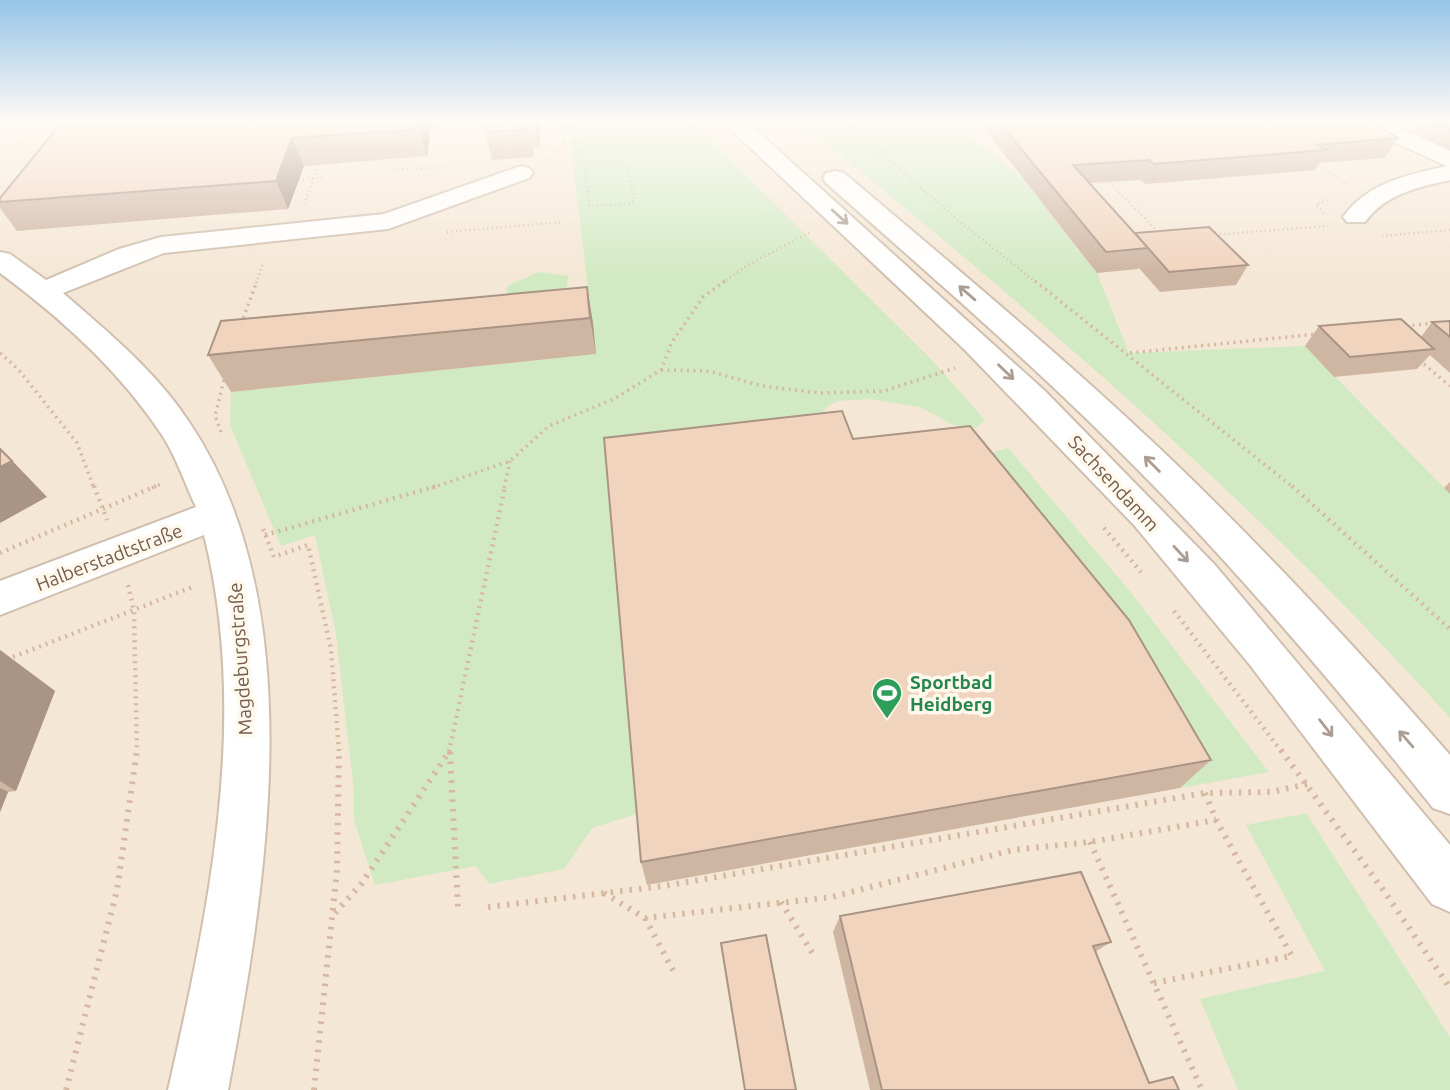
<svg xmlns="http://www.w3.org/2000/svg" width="1450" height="1090" font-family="Ubuntu,sans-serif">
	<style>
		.residential { fill: #f4e7d5 }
		.green { fill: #d2eac4 }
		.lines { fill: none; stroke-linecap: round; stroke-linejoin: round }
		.minor-casing { stroke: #d0bfaf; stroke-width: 4 }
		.path-far3 { stroke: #d6b8a1; stroke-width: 2.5; stroke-dasharray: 1 3.5; stroke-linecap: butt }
		.path-far2 { stroke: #d6b8a1; stroke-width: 3.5; stroke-dasharray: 2 4.5; stroke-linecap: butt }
		.path-far1 { stroke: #d6b8a1; stroke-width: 4.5; stroke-dasharray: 2 5; stroke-linecap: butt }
		.path { stroke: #d6b8a1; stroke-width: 6; stroke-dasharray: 2.5 7; stroke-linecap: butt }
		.minor { fill: #fff; fill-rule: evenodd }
		.wall { fill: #cfb6a3 }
		.shaded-wall { fill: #a99485 }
		.building { fill: #f1d4be; stroke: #a99485; stroke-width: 2 }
		.oneway { stroke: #ac9d93 }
		.labels { text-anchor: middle; stroke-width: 7; stroke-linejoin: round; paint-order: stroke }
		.street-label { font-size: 19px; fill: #755c4b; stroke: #fff8ec }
		.leisure-label { font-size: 19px; font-weight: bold; fill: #27864d; stroke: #fff8ec; text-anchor: start }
	</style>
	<rect width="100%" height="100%" fill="#fcf4e6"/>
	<!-- residential -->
	<rect class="residential" x="0" y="122" width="1450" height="968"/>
	<!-- green -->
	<g class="green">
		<path d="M568 122H692L930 358 985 420 976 428 953 425 920 407 868 399 838 401 826 407 640 813 592 828 564 869 489 884 476 866 375 885 354 820V792L336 634 315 535 281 546 230 425 231 392 596 354Z"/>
		<path d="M800 122H953L1024 180 1097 273 1129 353 1305 346 1450 494V718C1253 499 1028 307 800 122Z"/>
		<path d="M539 272 569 276 564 297 505 306 507 286Z"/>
		<path d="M1008 448 1129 590 1269 772 1180 788 958 462Z"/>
		<path d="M1306 813 1450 1037V1090H1238L1200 999 1325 971 1246 825Z"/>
	</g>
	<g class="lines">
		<!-- minor casing -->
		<g class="minor-casing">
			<g id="minor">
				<path d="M723 122H747L1045 391 1215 565 1450 845V912L1432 904 1250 665 1134 525 964 349Z"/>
				<path d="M1359 122H1388L1450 151V180C1418 187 1385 194 1365 222H1347L1343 217C1368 182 1408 175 1447 166L1362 127Z"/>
				<path d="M521 166 529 168 533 173 529 178 388 229 164 253 63 293C109 333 158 373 191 425 313 610 266 886 228 1090H168C209 910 250 718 204 535L0 615V581L196 507C185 484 176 456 162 435 120 371 61 318 0 273V252L10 254 46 280 119 249 161 237 384 214Z"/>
				<path d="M835 171 844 173C957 269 1071 363 1178 466 1273 558 1363 655 1450 755V814L1433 808C1344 696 1252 587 1152 484 1049 378 937 281 826 183L823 178 826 173Z"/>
			</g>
		</g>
		<!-- path-far3 -->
		<g class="path-far3">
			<path d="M561 122 563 143 709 137"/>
			<path d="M846 122 960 222 1037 283"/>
			<path d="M580 142 590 206 630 204 635 200 627 167 614 161 588 164"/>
			<path d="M0 148 59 129"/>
			<path d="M548 160 557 154 563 143"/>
			<path d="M1315 162 1345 184"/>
			<path d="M389 169 444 168"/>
			<path d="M1107 179 1159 233"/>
			<path d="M294 180 324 178"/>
			<path d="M304 204 320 160"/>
			<path d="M1324 213 1316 205 1329 199"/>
			<path d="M447 232 562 222"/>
			<path d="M1211 235 1328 226"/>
			<path d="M1382 236 1450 230"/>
			<path d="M256 283 263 263"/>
			<path d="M723 283 746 266 811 232"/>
		</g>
		<!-- path-far2 -->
		<g class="path-far2">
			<path d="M1035 281 1294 488"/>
			<path d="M241 324 257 281"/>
			<path d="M1406 326 1435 323"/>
			<path d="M0 353 18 369 77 443 94 488"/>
			<path d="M1130 353 1317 334"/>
			<path d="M1419 360 1450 386"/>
			<path d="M661 370 709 371 762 386 821 393 884 391 955 368"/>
			<path d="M221 432 215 416 225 376"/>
			<path d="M152 488 163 483"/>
			<path d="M432 488 510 461 549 426 614 399 661 370 672 342 703 297 725 281"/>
			<path d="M504 488 510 461"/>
		</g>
		<!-- path-far1 -->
		<g class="path-far1">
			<path d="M94 486 107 520"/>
			<path d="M1292 486 1450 629"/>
			<path d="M1104 528 1141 572"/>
			<path d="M263 529 274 557 308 545 331 649 339 752"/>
			<path d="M265 535 437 486"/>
			<path d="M0 553 156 486"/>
			<path d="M128 585 134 610 137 752"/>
			<path d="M1174 611 1282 752"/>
			<path d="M0 662 195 586"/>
			<path d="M449 752 505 486"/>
		</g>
		<!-- path -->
		<g class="path">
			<path d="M1281 750 1384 891 1450 988"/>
			<path d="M450 752 458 908"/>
			<path d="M1090 842 1202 1090"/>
			<path d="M604 893 645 918 832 897 1013 850 1090 842 1216 820"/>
			<path d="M781 902 813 954"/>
			<path d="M488 907 664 886 1205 793 1271 792 1307 784"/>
			<path d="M335 913 362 883 450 750"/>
			<path d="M645 918 675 974"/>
			<path d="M1154 983 1292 956 1216 820 1205 793"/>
			<path d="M66 1090 117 890 137 750"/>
			<path d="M314 1090 337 870 339 750"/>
		</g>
		<!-- minor -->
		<use href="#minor" class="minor"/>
	</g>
	<!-- wall -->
	<g class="wall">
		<path d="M62 122H539L540 147 533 148 534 157 492 160 485 132 486 122 431 126 427 156 304 166 288 209 17 231 0 208V198Z"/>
		<path d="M979 122H1373L1398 138 1385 158 1319 163 1315 170 1145 184 1141 180 1090 183 1134 233 1248 265 1236 285 1160 292 1139 268 1138 269 1097 273Z"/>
		<path d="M1422 122H1450V151L1416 132Z"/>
		<path d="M587 287 596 354 231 392 208 355Z"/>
		<path d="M1450 321V373L1430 355 1417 369 1334 377 1305 346 1319 326 1421 337 1432 322Z"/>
		<path d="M853 439 1211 760 1180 788 647 885 641 862Z"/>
		<path d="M1450 482V494L1444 488Z"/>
		<path d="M0 650 55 691 16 791 8 792 0 812Z"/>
		<path d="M840 916 1111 942 1095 952 1149 1083 1179 1090H870L833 932Z"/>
		<path d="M721 943 796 1090H745Z"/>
	</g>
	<!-- shaded-wall -->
	<g class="shaded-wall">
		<path d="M420 122H430L431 126 427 156 419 129Z"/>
		<path d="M535 122H539L540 147Z"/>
		<path d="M292 138 304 166 288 209 276 181Z"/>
		<path d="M587 287 593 323 596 354 590 318Z"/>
		<path d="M0 448 47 497 0 523Z"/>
		<path d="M0 650 55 691 16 791 0 781Z"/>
		<path d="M0 788 8 792 0 812Z"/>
	</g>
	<!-- building -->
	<g class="building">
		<path d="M62 122H420L419 129 292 138 276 181 0 202V198Z"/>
		<path d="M486 122H528L529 129 485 132Z"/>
		<path d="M999 122H1373L1398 138 1318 145 1326 150 1154 164 1149 160 1073 165 1148 248 1106 252Z"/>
		<path d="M1434 122H1450V130Z"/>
		<path d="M1209 227 1248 265 1169 272 1135 233Z"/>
		<path d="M587 287 590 318 208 355 221 321Z"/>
		<path d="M1401 319 1434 349 1350 357 1319 326Z"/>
		<path d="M1450 321V337L1432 322Z"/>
		<path d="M842 411 853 439 970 426 1129 620 1211 760 641 862 604 438Z"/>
		<path d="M0 449 12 461 0 467Z"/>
		<path d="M1081 872 1111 942 1093 946 1149 1083 1173 1077 1179 1090H882L840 916Z"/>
		<path d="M766 935 796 1090H745L721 943Z"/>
	</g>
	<!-- one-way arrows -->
	<defs><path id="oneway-shaft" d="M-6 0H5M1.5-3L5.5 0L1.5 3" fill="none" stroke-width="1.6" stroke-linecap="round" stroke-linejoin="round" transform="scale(1.75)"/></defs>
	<g class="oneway">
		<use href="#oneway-shaft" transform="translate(840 217) rotate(42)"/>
		<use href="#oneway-shaft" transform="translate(967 293) rotate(-139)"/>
		<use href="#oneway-shaft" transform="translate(1006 372) rotate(44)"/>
		<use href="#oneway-shaft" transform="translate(1152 464) rotate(-135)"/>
		<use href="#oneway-shaft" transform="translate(1181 554) rotate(47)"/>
		<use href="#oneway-shaft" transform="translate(1326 728) rotate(52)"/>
		<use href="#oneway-shaft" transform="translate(1406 739) rotate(-131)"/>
	</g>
	<!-- sky -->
	<linearGradient id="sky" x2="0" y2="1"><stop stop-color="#96c5e7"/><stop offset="0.44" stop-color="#fefaf4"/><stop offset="1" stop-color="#fefaf4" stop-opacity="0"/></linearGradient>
	<rect width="1450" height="275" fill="url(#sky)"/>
	<!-- icons -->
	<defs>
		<g id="stadium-pin" transform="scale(1.575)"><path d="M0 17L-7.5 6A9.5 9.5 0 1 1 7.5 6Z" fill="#2e9e5b" stroke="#fff8ec"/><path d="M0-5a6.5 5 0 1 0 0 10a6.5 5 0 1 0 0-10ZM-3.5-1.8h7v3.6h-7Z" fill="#fff"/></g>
	</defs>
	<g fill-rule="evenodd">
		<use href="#stadium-pin" x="887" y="693"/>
	</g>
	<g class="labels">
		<!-- street labels -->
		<g class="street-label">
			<text transform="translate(1114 483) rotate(47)" y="7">Sachsendamm</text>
			<text transform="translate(109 557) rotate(-21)" y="7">Halberstadtstraße</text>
			<text transform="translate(240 659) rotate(-94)" y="7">Magdeburgstraße</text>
		</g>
		<!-- leisure labels -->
		<g class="leisure-label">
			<text x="910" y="689">Sportbad<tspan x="910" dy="22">Heidberg</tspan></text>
		</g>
	</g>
</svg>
